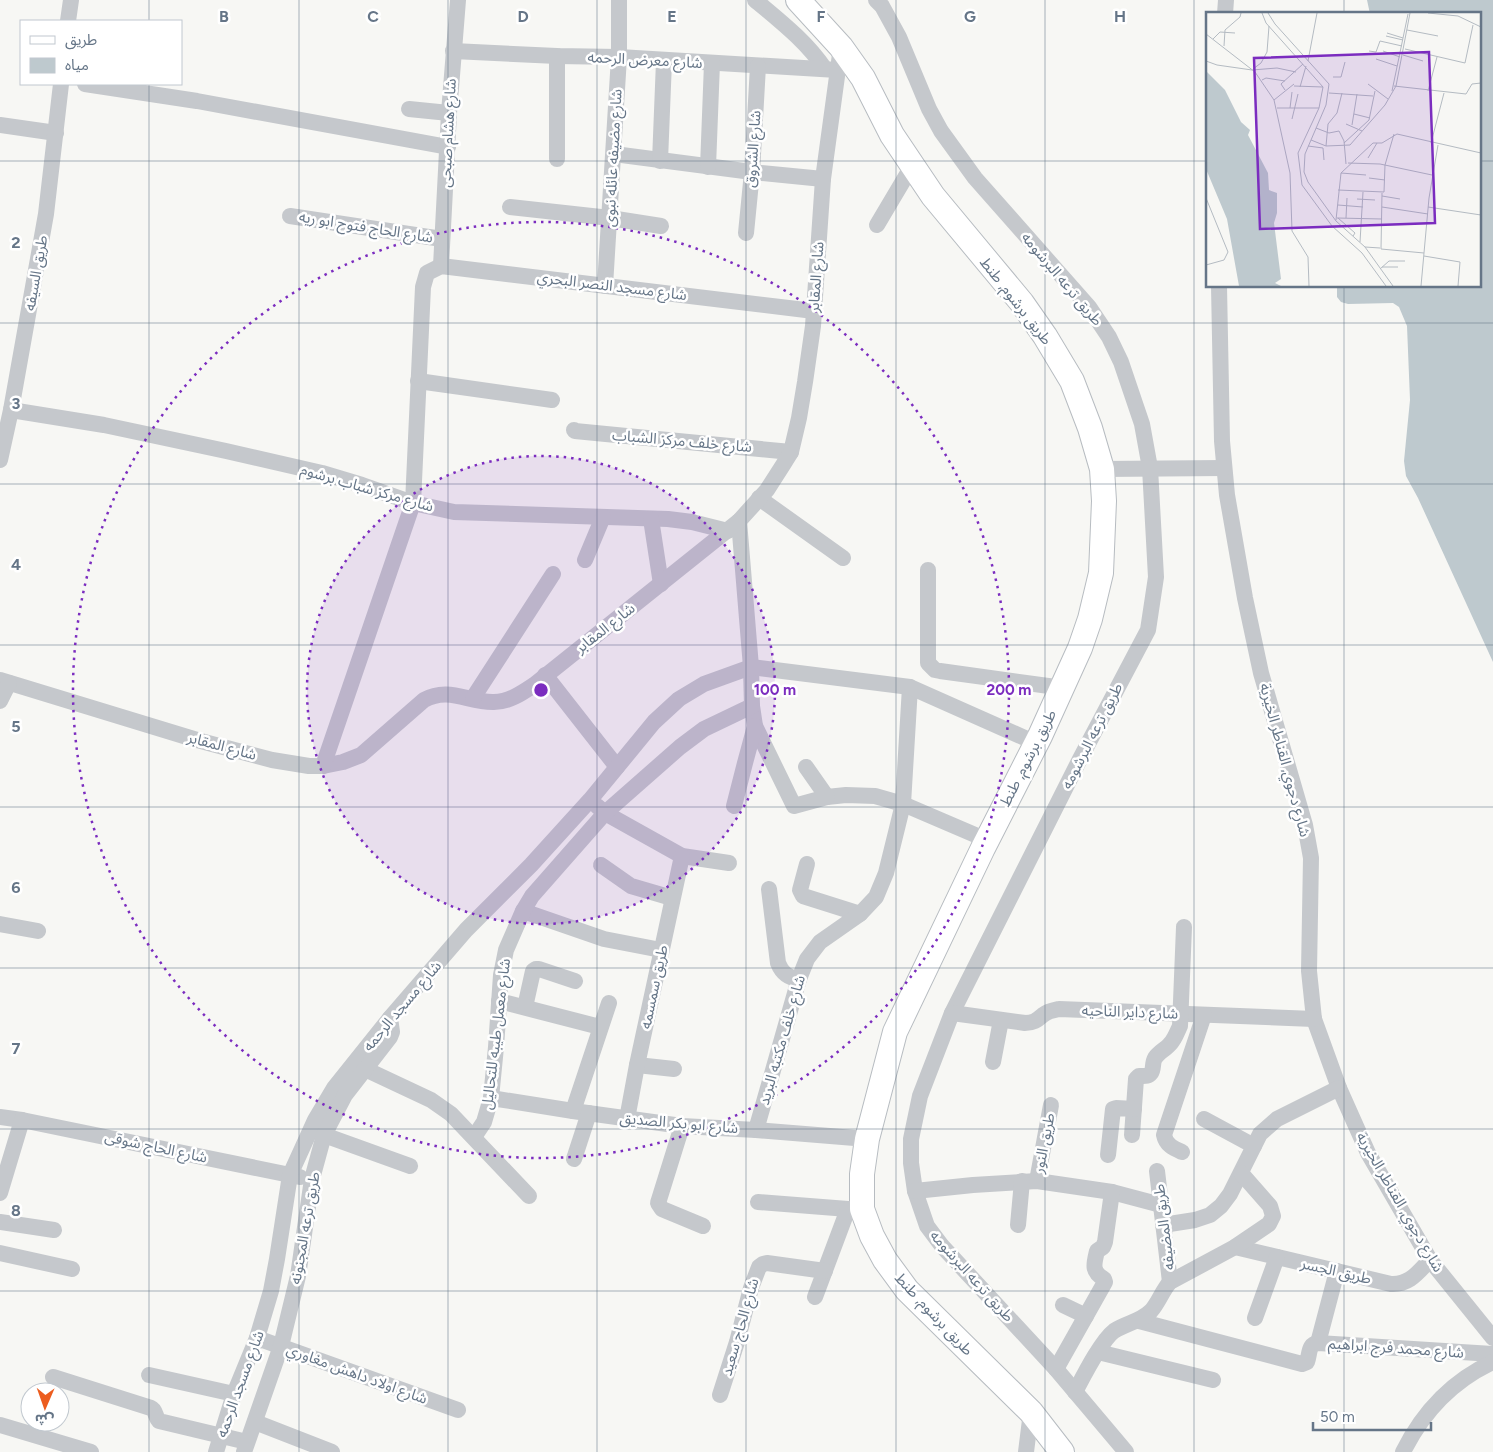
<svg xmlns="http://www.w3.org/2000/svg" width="1493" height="1452" font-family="Figtree,'Noto Sans Arabic',sans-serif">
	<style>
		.water { fill: #bec9ce }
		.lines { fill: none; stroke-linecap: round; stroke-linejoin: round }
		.secondary-casing { stroke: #b7bcc1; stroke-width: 26 }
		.street { stroke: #c5c8cc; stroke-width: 16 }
		.secondary { stroke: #fff; stroke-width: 24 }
		.grid { fill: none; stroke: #657587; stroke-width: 1; stroke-opacity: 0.55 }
		.ring { fill: none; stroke: #7b2cbf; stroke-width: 2.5; stroke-dasharray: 2.5 5 }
		.labels { text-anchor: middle; stroke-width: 5; stroke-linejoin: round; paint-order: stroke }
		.street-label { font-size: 15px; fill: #657587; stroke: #fff }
		.inset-road { fill: none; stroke: #b4bbc2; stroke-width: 1 }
		.view { fill: #7b2cbf; fill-opacity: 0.15; stroke: #7b2cbf; stroke-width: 2.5 }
		.inset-edge { fill: none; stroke: #657587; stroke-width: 2.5 }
		.grid-label { font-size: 16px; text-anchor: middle; font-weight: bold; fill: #657587; stroke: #fff; stroke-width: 5; stroke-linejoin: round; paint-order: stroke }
		.centre { fill: #7b2cbf; stroke: #fff; stroke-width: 2.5 }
		.ring-label { font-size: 15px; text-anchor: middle; font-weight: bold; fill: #7b2cbf; stroke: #fff; stroke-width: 5; stroke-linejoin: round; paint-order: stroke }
	</style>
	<rect width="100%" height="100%" fill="#f7f7f4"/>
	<!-- water -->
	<path class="water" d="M1367 0H1493V662L1418 498 1406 476 1404 461 1410 400 1407 326 1399 307 1393 303 1348 304 1341 302 1337 297V286H1479V14H1370Z"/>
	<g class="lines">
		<!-- secondary casing -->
		<g class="secondary-casing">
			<path id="secondary" d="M798 0 841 47 863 78 892 135 933 196 1022 303 1045 336 1072 381 1090 428 1102 469 1104 501 1101 573 1090 619 1080 648 1040 736 983 848 895 1032 867 1139 862 1174V1209L872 1236 885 1260 907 1290 1031 1412 1062 1452"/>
		</g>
		<!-- street -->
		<g class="street">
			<path d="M755 0C780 21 806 41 825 69"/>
			<path d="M876 0 882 6 899 37 929 109 941 131 975 178 1089 307 1109 337 1121 362 1142 424 1150 468 1156 577 1148 630 1080 759 952 1013 920 1096 911 1139V1163L915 1191 927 1226 942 1246 1056 1369 1126 1452"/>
			<path d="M1225 14 1226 0"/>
			<path d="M68 21 71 0"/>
			<path d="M453 51 557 56 619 57 837 70"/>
			<path d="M85 84 197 101 448 147"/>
			<path d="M409 109 449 113"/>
			<path d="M0 125 56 133"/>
			<path d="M614 154 752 172 823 179"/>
			<path d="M557 159V56"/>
			<path d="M660 161 664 61"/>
			<path d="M708 167 712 63"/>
			<path d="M510 207 610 218 661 226"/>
			<path d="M290 216 442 239"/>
			<path d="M877 225 912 166"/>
			<path d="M746 233 752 172 758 66"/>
			<path d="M441 266 449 113 458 0"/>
			<path d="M605 286 619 57V0"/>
			<path d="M1219 286 1222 441 1227 495 1245 598 1261 673 1305 825 1311 858 1309 971 1314 1019 1339 1088 1368 1153 1430 1260 1493 1338"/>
			<path d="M418 381 552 400"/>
			<path d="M11 410 104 425 226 451 322 473 362 485 413 503 454 512 668 519 692 522 728 531"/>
			<path d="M574 430 575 431 791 452"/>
			<path d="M0 460 11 410 46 214 61 84"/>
			<path d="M1102 469 1224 468"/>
			<path d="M759 498 843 558"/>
			<path d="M651 519 661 584"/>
			<path d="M739 521 751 667 752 706 755 726 794 806 827 797 846 795 875 796 903 804 987 840"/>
			<path d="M585 560 603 517"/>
			<path d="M928 570V663L935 670 940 671 1063 688"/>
			<path d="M545 675 617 767"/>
			<path d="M0 680 197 740 272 760 309 766H323L343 762 361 755 424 700C449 686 469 703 494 702 509 702 522 693 534 685L739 521 767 490 783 465 791 452 799 418 805 382 813 326 823 179 841 47"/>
			<path d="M473 698 553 574"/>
			<path d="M0 701 9 683"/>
			<path d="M323 766 413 503 423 287 427 273 441 266 814 311"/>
			<path d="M806 767 827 797"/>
			<path d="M597 806 605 813 682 856 729 863"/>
			<path d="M734 806 745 763 755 726"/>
			<path d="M807 864 800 890 803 896 860 914"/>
			<path d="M601 865 631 886 672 898"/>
			<path d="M769 889 778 963C782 973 788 978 799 979"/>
			<path d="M523 911 604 939 661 950"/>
			<path d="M0 924 38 931"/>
			<path d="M499 1001 600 1027"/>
			<path d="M525 1007 533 971 536 969H539L575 981"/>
			<path d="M952 1013 1025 1023C1034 1023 1037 1020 1043 1015 1048 1011 1054 1010 1059 1009L1314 1019"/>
			<path d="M993 1062 1001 1020"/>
			<path d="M637 1065 674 1069"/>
			<path d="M365 1069 431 1100 451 1114 529 1196"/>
			<path d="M491 1098 573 1111 682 1126 756 1130 867 1139"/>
			<path d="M573 1111 609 1003"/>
			<path d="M0 1117 22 1120 300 1177"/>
			<path d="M627 1119 637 1065 682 856"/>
			<path d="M1204 1119 1254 1146"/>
			<path d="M682 1126 658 1203 662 1209 703 1226"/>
			<path d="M756 1130 799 979 807 959 820 942 860 914 876 897 886 873 903 804 910 687"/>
			<path d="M324 1135 410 1166"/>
			<path d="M1132 1135 1136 1079 1139 1076C1144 1076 1148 1077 1151 1073 1154 1069 1152 1063 1155 1058 1159 1052 1166 1049 1170 1044 1175 1039 1177 1032 1180 1026L1184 927"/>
			<path d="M474 1137 484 1122 491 1098 496 1047 501 975 506 950 523 911 532 896 605 813 680 747 704 729 752 706"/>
			<path d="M1182 1152C1173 1148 1166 1145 1164 1135L1204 1015"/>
			<path d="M1108 1155 1113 1109 1116 1108 1134 1109"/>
			<path d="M574 1159 589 1113"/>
			<path d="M1157 1171 1170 1282"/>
			<path d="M1037 1181 1051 1105"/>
			<path d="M915 1191 973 1185 1037 1181 1112 1192 1161 1205"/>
			<path d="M0 1193 22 1120"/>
			<path d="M758 1202 848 1209H862"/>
			<path d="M0 1222 54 1230"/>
			<path d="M1018 1225 1022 1181"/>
			<path d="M1163 1225 1195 1220 1210 1215 1221 1206 1230 1194 1260 1134 1277 1119 1339 1088"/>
			<path d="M1235 1247 1391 1284C1410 1285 1418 1272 1430 1260"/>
			<path d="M0 1253 72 1269"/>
			<path d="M815 1297 848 1209"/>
			<path d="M1063 1305 1086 1316"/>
			<path d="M1255 1318 1277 1257"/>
			<path d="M1139 1321 1302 1364 1307 1362C1310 1354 1308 1344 1318 1343L1493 1354"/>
			<path d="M257 1338 458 1410"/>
			<path d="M1318 1343 1337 1271"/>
			<path d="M1098 1352 1213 1380"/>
			<path d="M1056 1369 1105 1282 1104 1279C1091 1271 1094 1264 1097 1251L1103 1247 1105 1242 1112 1192"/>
			<path d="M149 1375 234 1394"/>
			<path d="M53 1377 151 1408C156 1410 155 1417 159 1421L247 1442"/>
			<path d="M1075 1392C1083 1377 1101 1341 1114 1331 1126 1323 1140 1322 1151 1311 1159 1302 1162 1291 1170 1282L1235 1247 1269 1224 1273 1216 1270 1206 1241 1173"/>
			<path d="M720 1395 737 1342 751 1288 759 1267 763 1264 767 1263 825 1271"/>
			<path d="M255 1422 332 1452"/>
			<path d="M0 1425 91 1452"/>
			<path d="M216 1452 234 1394 257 1338 271 1291 277 1259 290 1175 315 1120 334 1088 390 1018 466 930 531 865 590 800 654 722 679 699 704 684 751 667 910 687 1036 743"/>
			<path d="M244 1452 281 1346 298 1276 312 1179 324 1135 345 1095 390 1037 392 1032 390 1018"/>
			<path d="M1026 1452 1031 1412"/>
			<path d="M1403 1452C1423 1412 1452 1381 1493 1362"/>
		</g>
		<!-- secondary -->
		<use href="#secondary" class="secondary"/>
	</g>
	<!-- grid -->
	<path class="grid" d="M149 0V21M299 0V1452M448 0V1452M597 0V1452M746 0V1452M896 0V1452M1045 0V1452M1194 0V1452M1344 0V14M149 84V1452M0 161H1207M1479 161H1493M1344 286V1452M0 323H1493M0 484H1493M0 645H1493M0 807H1493M0 968H1493M0 1129H1493M0 1291H1493"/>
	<!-- distance rings -->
	<circle cx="541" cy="690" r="234" fill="#7b2cbf" fill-opacity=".12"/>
	<g class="ring">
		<circle cx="541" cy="690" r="234"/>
		<circle cx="541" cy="690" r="468"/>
	</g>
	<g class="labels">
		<!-- street labels -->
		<g class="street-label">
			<text transform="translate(645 60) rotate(3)" y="5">شارع معرض الرحمه</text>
			<text transform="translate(448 133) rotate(-87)" y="5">شارع هشام صبحى</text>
			<text transform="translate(753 149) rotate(-86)" y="5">شارع الشروق</text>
			<text transform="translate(613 158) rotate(-87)" y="5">شارع مضيفه عائله نبوى</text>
			<text transform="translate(366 227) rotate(9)" y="5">شارع الحاج فتوح ابو ريه</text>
			<text transform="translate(36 273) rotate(-80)" y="5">طريق السيفه</text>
			<text transform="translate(816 277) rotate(-86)" y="5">شارع المقابر</text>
			<text transform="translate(1062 279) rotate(50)" y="5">طريق ترعه البرشومه</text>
			<text transform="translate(612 286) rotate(7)" y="5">شارع مسجد النصر البحري</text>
			<text transform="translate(1016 301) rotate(52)" y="5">طريق برشوم, طنط</text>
			<text transform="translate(682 441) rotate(5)" y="5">شارع خلف مركز الشباب</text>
			<text transform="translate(367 488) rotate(16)" y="5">شارع مركز شباب برشوم</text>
			<text transform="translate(605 628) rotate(-38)" y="5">شارع المقابر</text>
			<text transform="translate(1092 736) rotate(-63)" y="5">طريق ترعه البرشومه</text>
			<text transform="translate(222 746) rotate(15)" y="5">شارع المقابر</text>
			<text transform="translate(1028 758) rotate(-63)" y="5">طريق برشوم, طنط</text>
			<text transform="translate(1285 760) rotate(75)" y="5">شارع دجوي, القناطر الخيرية</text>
			<text transform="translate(654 987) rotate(-78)" y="5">طريق سمسمه</text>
			<text transform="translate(402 1006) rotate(-50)" y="5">شارع مسجد الرحمه</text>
			<text transform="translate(1130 1012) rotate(2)" y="5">شارع داير الناحيه</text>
			<text transform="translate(496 1034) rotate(-83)" y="5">شارع معمل طيبه للتحاليل</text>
			<text transform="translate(782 1040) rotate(-74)" y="5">شارع خلف مكتبه البريد</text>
			<text transform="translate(679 1123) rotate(5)" y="5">شارع ابو بكر الصديق</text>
			<text transform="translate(1044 1143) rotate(-79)" y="5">طريق النور</text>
			<text transform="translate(156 1147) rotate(12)" y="5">شارع الحاج شوقى</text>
			<text transform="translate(1400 1202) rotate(60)" y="5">شارع دجوي, القناطر الخيرية</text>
			<text transform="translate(1164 1227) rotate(-97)" y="5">طريق المضيفه</text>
			<text transform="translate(305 1228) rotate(-80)" y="5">طريق ترعه المجنونه</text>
			<text transform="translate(1336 1271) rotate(13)" y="5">طريق الجسر</text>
			<text transform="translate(972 1276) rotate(48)" y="5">طريق ترعه البرشومه</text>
			<text transform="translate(934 1314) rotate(47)" y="5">طريق برشوم, طنط</text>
			<text transform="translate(740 1327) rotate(-74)" y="5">شارع الحاج سعيد</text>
			<text transform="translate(1396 1348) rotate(4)" y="5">شارع محمد فرج ابراهيم</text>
			<text transform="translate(357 1374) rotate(20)" y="5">شارع اولاد داهش مغاوري</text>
			<text transform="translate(240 1384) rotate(-70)" y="5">شارع مسجد الرحمه</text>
		</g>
	</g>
	<!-- overview -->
	<g transform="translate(1206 12)">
		<rect width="275" height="275" fill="#f7f7f4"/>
		<path d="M0 59 19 78 35 110 44 118 42 123 62 161 63 178 71 181V201L68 211 75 267 69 271 75 274H33L21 207 0 157Z" fill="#bec9ce"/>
		<path class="inset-road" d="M56 1 60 11 117 75 113 96 92 141 96 173 126 214 156 241 180 274M62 1 69 12 123 72 120 93 99 142 98 160 102 170 130 209 159 235 187 274M222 1 252 4 275 15M201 18 232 24M181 21 197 26M0 22 49 60 68 88 84 161 86 219 102 245 103 274M180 24 197 28M7 27 14 20 29 21M18 34 19 18 34 5 35 1M199 37 259 51 267 13M163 39 170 40 174 29 196 34M177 39 194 45M197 43 217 49M170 47 191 54M0 49 11 53 46 58 71 56 90 60M102 49 111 1M47 57 55 51 61 40 63 14M127 65H135L139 50M56 68 60 66 79 69M162 72 182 87M88 74 117 75M188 74 260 82 266 72 275 71M94 75 100 54M79 78 75 72 97 52M186 79 202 2M222 79 231 45M123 81 167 84M68 88 88 72M71 96H113M84 96 86 80M148 102 164 106M86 107 92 82M140 112 156 119M146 113 151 82M110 116 123 121 133 119 138 129 140 152M105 128 120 134 144 133 179 93 190 74 204 1M138 131 163 108 169 79M225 131 238 81M102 134 117 136 118 148M120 134 122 112 131 101 136 81M162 146 171 131M142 151 174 152 226 163M135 161 160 163M163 166 179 168M132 178 178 180 179 153 188 122M176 181 175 237 218 241M176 184 194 187M0 186 22 240 18 248 0 253M151 187 169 188M132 193 157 195M176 195 222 202M222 195 275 203M131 206 176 207M132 206 149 221 147 224M140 206 141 186M130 208 135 161 167 131H176L191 122 275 141M154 230 157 180M159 235 174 236M218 244 254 250 252 274M176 255H192M174 257 183 249H199M215 274 223 186 232 133"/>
		<path class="view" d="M223 40 229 211 54 217 48 46Z"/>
		<rect width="275" height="275" class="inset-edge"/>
	</g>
	<g class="grid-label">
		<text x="224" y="22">B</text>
		<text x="373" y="22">C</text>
		<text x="523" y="22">D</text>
		<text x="672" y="22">E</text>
		<text x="821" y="22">F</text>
		<text x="970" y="22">G</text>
		<text x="1120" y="22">H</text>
		<text x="16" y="248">2</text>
		<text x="16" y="409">3</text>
		<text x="16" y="570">4</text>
		<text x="16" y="732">5</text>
		<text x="16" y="893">6</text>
		<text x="16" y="1054">7</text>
		<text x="16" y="1216">8</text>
	</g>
	<circle cx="541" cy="690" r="8" class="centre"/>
	<g class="ring-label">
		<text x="775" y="695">100 m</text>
		<text x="1009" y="695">200 m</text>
	</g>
	<!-- legend -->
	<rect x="20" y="20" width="162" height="65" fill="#ffffff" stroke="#c1c8cf"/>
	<rect x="30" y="36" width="25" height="8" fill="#ffffff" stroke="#c1c8cf"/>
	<text x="65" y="45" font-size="15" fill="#657587">طريق</text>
	<rect x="30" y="58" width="25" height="15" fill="#bec9ce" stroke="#c1c8cf"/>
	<text x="65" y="70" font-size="15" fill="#657587">مياه</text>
	<!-- north arrow -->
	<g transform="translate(45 1407) rotate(182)"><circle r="24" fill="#ffffff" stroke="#c1c8cf"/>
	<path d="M0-4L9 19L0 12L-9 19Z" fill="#ec5d1f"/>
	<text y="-8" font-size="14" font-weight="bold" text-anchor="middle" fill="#657587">ش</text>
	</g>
	<!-- scale -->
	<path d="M1313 1422v8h118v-8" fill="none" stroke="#657587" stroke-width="2.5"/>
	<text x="1320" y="1422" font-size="15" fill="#657587" stroke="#ffffff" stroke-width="4" paint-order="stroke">50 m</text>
</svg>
